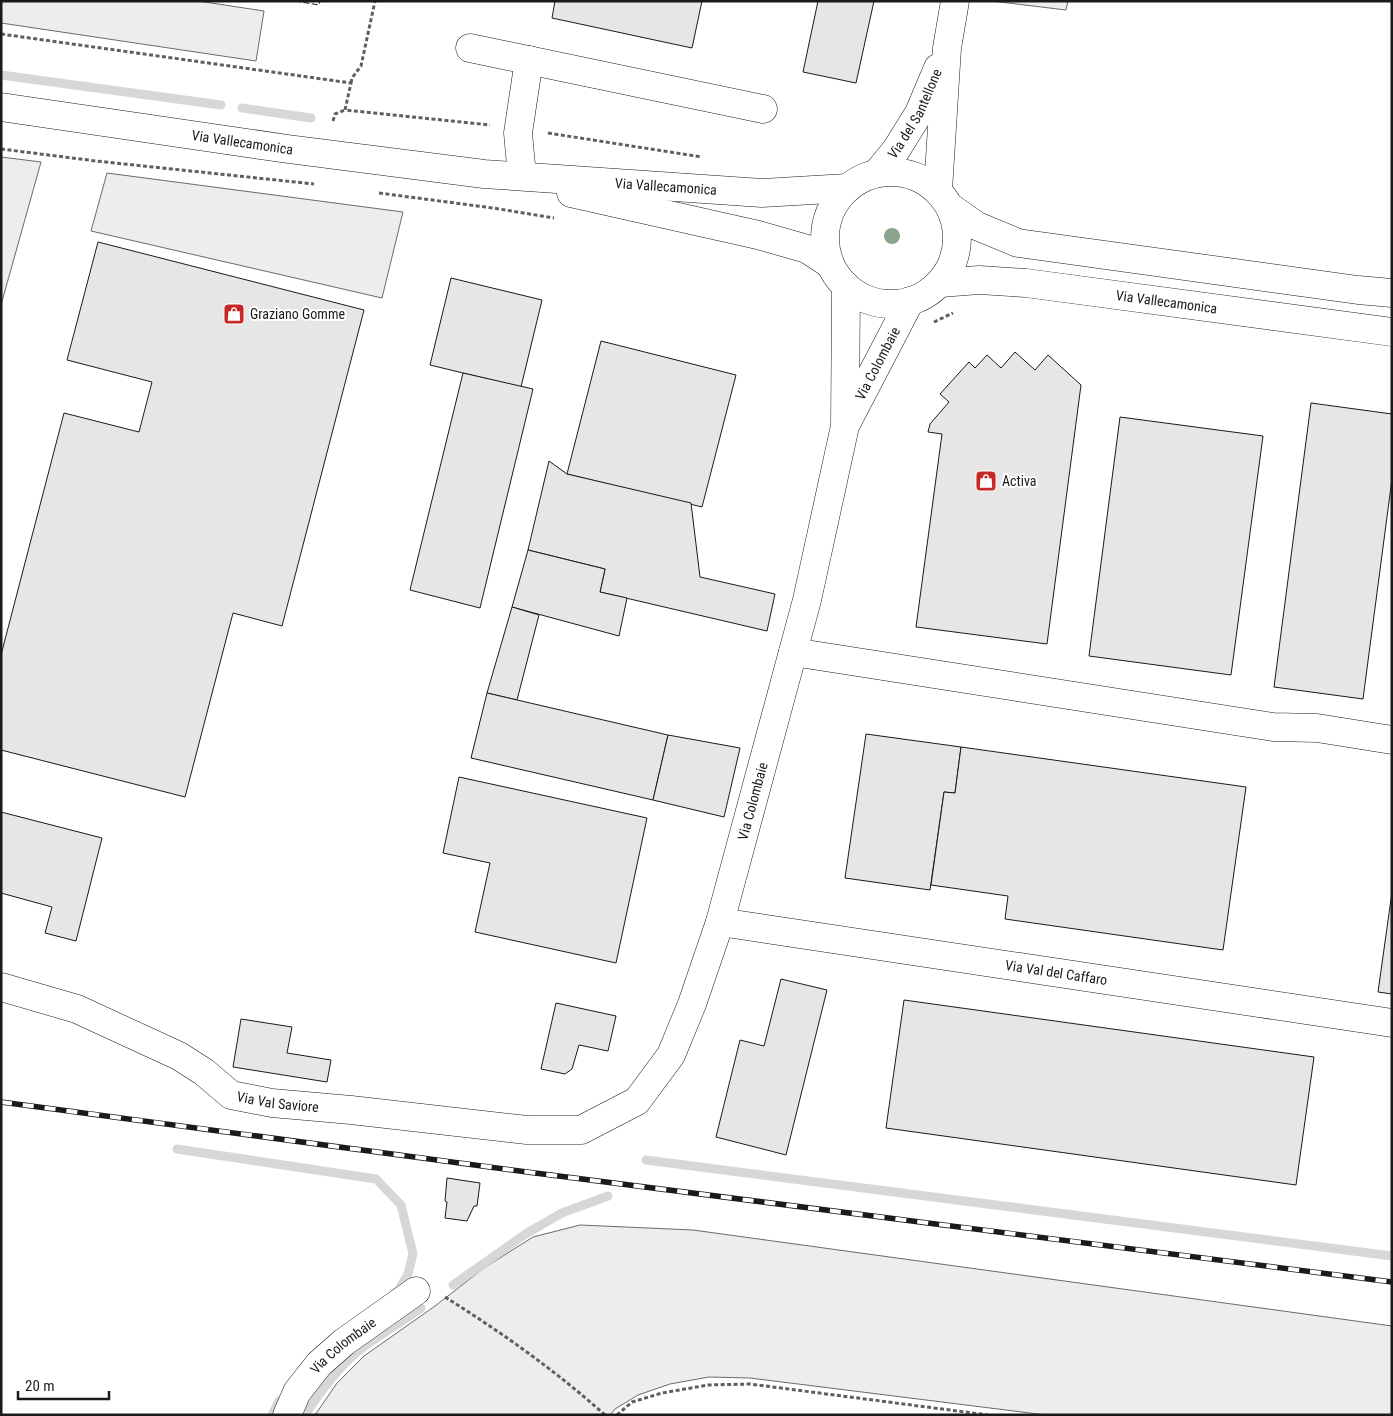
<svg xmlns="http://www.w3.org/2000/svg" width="1393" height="1416" font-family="'Roboto Condensed',sans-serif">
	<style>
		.built { fill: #ededed; stroke: #6a6a6a }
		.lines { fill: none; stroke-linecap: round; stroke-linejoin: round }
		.stream { stroke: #d7d7d7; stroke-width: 9 }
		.building { fill: #e6e6e6; stroke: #1a1a1a }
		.minor-casing { stroke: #1a1a1a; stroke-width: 29 }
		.major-casing { stroke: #1a1a1a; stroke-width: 29 }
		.path { stroke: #5f5f5f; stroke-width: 3; stroke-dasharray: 4 2.5; stroke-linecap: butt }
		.minor { stroke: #fff; stroke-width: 28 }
		.major { stroke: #fff; stroke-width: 28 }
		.rail-casing { stroke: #1a1a1a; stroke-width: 5.5 }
		.rail { stroke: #fff; stroke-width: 4; stroke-dasharray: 11; stroke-linecap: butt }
		.fence { stroke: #1a1a1a; stroke-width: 1; stroke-dasharray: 6 2.5; stroke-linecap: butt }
		.tree { fill: #8aa48f }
		.labels { text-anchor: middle; stroke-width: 4; stroke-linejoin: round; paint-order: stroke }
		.street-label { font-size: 14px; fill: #1a1a1a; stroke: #fff }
		.poi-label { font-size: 14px; fill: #1a1a1a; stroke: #fff; text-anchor: start }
	</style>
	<rect width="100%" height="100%" fill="#fff"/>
	<!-- built -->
	<g class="built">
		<path d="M1 1H198L264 11 256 61 1 23Z"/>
		<path d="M992 1H1068L1066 10Z"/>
		<path d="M1 157 41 162 1 305Z"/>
		<path d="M107 173 403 212 382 298 91 231Z"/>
		<path d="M580 1225 693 1230 1392 1326V1415H1046L750 1378 709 1377 670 1384 638 1395 615 1409 610 1415H315L337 1383 364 1356 435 1306 484 1268 533 1237Z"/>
	</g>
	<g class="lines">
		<!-- stream -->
		<g class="stream">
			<path d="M1 75 221 105"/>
			<path d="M242 108 311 118"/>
			<path d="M177 1149 376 1179 401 1205 413 1254 408 1274 398 1291 394 1293"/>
			<path d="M646 1160 1392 1256"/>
			<path d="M453 1285 527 1233 562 1213 608 1196"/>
			<path d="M272 1415 279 1401"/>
			<path d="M305 1415C320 1392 336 1370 357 1352 377 1336 400 1323 421 1308"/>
		</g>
	</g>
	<!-- building -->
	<g class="building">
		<path d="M555 1H702L692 48 552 18Z"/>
		<path d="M818 1H874L856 83 803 72Z"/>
		<path d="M98 242 364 310 282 626 233 613 185 797 1 750V655L64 413 139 432 152 382 67 360Z"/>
		<path d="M451 278 542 300 521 387 430 365Z"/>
		<path d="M601 341 736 375 702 507 567 474Z"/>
		<path d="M1015 352 1035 370 1048 355 1081 385 1047 644 916 627 942 434 928 432 930 424 949 402 940 394 969 362 975 368 987 355 1001 368Z"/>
		<path d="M463 373 533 389 480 608 410 590Z"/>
		<path d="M1311 403 1392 414V479L1363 699 1274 687Z"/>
		<path d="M1120 417 1263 436 1231 675 1089 656Z"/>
		<path d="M549 461 567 474 691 503 700 577 775 594 767 631 600 592 605 569 528 550Z"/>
		<path d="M528 550 605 569 600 592 627 598 619 636 512 607Z"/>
		<path d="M512 607 539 615 517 700 487 693Z"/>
		<path d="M487 693 668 735 653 800 471 758Z"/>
		<path d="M866 734 961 747 955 793 944 792 930 890 845 878Z"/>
		<path d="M668 735 740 748 724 817 653 800Z"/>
		<path d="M961 747 1246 787 1223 950 1005 919 1008 896 931 885 944 792 955 793Z"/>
		<path d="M459 777 647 818 616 963 475 932 490 863 443 853Z"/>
		<path d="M1 812 102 838 76 941 45 933 52 907 1 893Z"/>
		<path d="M1392 892V994L1378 992Z"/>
		<path d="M781 979 827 990 786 1155 716 1137 740 1040 764 1046Z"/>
		<path d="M904 1000 1314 1057 1296 1185 886 1128Z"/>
		<path d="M556 1003 616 1016 608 1051 579 1045 572 1069 565 1074 541 1069Z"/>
		<path d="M241 1019 292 1027 287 1053 331 1060 327 1082 233 1067Z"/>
		<path d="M447 1178 480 1183 477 1206H474L467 1221 445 1218 447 1202 445 1201Z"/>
	</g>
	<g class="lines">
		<!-- minor casing -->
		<g class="minor-casing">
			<g id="minor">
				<path d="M470 48 763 109"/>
				<path id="s1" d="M877 173 896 150 919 113 938 68"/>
				<path d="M522 176 518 133 529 60"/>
				<path d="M938 190 947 48 955 1"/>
				<path id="s2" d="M847 422 910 301"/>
				<path d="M793 652 1273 727 1317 728 1392 740"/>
				<path id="s3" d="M720 922 1392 1023"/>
				<path id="s4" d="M1 987 77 1009 179 1056 204 1072 231 1095 272 1103 351 1110 527 1130H581L637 1101 671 1055 692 1004 720 922 807 600 845 426 846 286"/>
				<path id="s5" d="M287 1415 297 1392 319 1364 344 1342 416 1291"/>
			</g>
		</g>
		<!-- major casing -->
		<g class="major-casing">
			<g id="major">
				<path id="s6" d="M1 107 288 149 484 174 762 193 847 188"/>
				<circle cx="891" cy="238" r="66"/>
				<path d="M571 193 758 235 807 249 830 264"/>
				<path d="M950 207 977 226 1018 243 1358 290 1392 293"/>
				<path id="s7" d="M940 283 979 280 1026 283 1392 332"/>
			</g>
		</g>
		<!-- path -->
		<g class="path">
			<path d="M1 34 351 83 345 110 490 125"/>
			<path d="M351 83 352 78 361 66 375 1"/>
			<path d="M333 121 335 114 345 110"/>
			<path d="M548 133 702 157"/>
			<path d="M1 149 96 161 314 184"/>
			<path d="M379 193 493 208 554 218"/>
			<path d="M934 322 953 313"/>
			<path d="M445 1297C501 1332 556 1371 605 1415"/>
			<path d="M617 1415 632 1402 662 1393 708 1385 750 1384 988 1415"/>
		</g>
		<!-- minor -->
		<use href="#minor" class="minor"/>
		<!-- major -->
		<use href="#major" class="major"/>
		<!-- rail casing -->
		<g class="rail-casing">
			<path id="rail" d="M1 1102 535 1173 1392 1282"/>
		</g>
		<!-- rail -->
		<use href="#rail" class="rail"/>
		<!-- fence -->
		<path class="fence" d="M295 1 319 5 320 1"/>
	</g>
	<!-- trees -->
	<circle class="tree" cx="892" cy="236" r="8"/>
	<!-- icons -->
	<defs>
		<g id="shop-square" transform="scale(1.125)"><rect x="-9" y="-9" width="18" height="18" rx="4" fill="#c62828" stroke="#fff"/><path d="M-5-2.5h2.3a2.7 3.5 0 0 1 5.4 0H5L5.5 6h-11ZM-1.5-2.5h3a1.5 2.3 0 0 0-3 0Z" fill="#fff"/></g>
	</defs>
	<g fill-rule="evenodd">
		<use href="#shop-square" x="234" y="314"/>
		<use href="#shop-square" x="986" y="481"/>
	</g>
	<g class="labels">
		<!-- street labels -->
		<g class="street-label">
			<text dy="5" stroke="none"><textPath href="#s1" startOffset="71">Via del Santellone</textPath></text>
			<text dy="5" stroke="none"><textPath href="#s6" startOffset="244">Via Vallecamonica</textPath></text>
			<text dy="5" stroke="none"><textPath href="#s6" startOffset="670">Via Vallecamonica</textPath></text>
			<text dy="5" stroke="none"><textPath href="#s7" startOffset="228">Via Vallecamonica</textPath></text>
			<text dy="5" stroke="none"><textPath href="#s2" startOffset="66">Via Colombaie</textPath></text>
			<text dy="5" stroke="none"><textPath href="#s4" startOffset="996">Via Colombaie</textPath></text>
			<text dy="5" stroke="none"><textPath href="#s3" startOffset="340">Via Val del Caffaro</textPath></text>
			<text dy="5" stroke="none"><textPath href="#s4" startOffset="304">Via Val Saviore</textPath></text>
			<text dy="5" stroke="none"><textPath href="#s5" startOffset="91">Via Colombaie</textPath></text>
		</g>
		<!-- poi labels -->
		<g class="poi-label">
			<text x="250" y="319">Graziano Gomme</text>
			<text x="1002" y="486">Activa</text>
		</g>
	</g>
	<!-- border -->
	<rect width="1393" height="1416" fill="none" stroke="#1a1a1a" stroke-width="5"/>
	<!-- scale -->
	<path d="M18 1391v8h91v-8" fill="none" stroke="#1a1a1a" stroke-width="2.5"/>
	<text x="25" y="1391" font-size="15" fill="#1a1a1a" stroke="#ffffff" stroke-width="4" paint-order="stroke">20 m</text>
</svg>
